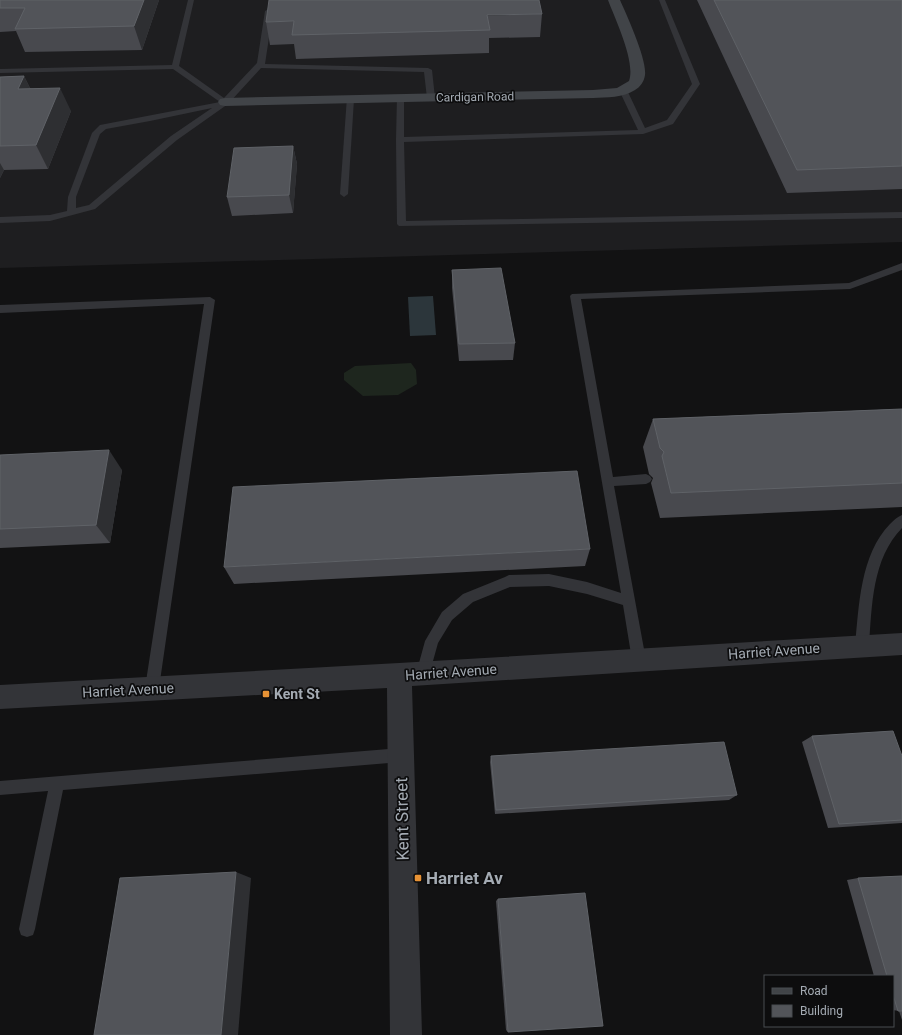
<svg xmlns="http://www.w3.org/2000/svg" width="902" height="1035" font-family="Roboto,sans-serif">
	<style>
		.built { fill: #1e1e20 }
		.green { fill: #1e261e }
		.water { fill: #2c363b }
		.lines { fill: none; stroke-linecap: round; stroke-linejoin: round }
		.lane { fill: #333438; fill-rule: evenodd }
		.street { fill: #333438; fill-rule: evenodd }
		.secondary { fill: #414448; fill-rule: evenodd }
		.wall { fill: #48494e }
		.shaded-wall { fill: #2e2f32 }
		.building { fill: #525459; stroke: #5f6267 }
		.poi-dot { fill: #e79235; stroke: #0d0d0e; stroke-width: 1.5 }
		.labels { text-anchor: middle; stroke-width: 3.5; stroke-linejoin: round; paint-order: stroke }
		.far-street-label { font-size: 12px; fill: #a4abb3; stroke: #0d0d0e }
		.street-label { font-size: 14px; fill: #a4abb3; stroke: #0d0d0e }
		.poi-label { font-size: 14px; font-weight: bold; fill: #a4abb3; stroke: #0d0d0e; text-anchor: start }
		.near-street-label { font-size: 17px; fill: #a4abb3; stroke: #0d0d0e }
		.near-poi-label { font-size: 17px; font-weight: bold; fill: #a4abb3; stroke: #0d0d0e; text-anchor: start }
	</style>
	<rect width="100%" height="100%" fill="#121213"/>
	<!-- built -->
	<path class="built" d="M0 0H902V242L0 268Z"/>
	<!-- green -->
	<path class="green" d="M411 363 416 370 417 384 398 395 363 396 344 380V373L355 366Z"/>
	<!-- water -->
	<path class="water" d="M433 296 436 335 410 336 408 297Z"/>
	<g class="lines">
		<!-- lane -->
		<g class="lane">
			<path d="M188 0H194L179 66 224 98 257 63 265 11 269 9 273 11 265 64 428 68 432 70 435 98 431 100 427 98 424 72 261 68 228 104 177 140 95 209 50 221 0 223V217L50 215 67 211 68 197 92 133 100 125 220 102 173 69 0 73V69L172 65ZM212 108 171 136 89 205 76 208V197L100 134 106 129 150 121Z"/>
			<path d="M659 0H665L700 84 673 124 643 134 404 142 406 221 902 212V218L399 226 397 224 396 140 397 96H400L404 98V137L638 130 619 90 623 88 627 90 645 128 667 120 692 84Z"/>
			<path d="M347 97H350L354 99 348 194 344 197 340 194Z"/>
			<path d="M902 263V270L850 289 581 299 613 477 646 474 650 476 652 479 650 482 646 484 614 486 646 660 644 665 639 666 634 665 632 660 623 605 587 594 549 586 510 587 473 602 452 620 438 643 428 679 423 681 418 679 416 674 425 641 442 612 463 594 505 577 509 575 549 574 587 582 621 593 570 296 572 294 849 283Z"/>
			<path d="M210 297 215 300 159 688 157 693 152 695 147 693 145 688 204 304 0 313V305Z"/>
			<path d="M902 515V528C872 559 872 605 869 646L867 650 862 652 857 650 855 646C859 606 860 555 890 524 894 520 897 517 902 515Z"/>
			<path d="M401 748 406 750 408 755 406 760 401 762 63 790 35 929 33 935 27 937 21 935 19 929 48 791 0 795V781Z"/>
		</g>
		<!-- street -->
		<path class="street" d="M902 633V655L412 686 422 1035H390L387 688 0 709V685L399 663Z"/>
		<!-- secondary -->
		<path class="secondary" d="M608 0H620C627 16 647 59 645 75 644 82 640 87 635 90 623 98 607 97 593 98L225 106 220 105 218 102 220 99 225 98 593 90 617 88 629 81C636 62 615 19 608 0Z"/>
	</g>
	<!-- wall -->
	<g class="wall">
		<path d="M0 0H159L142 50 25 52 16 31 0 32Z"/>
		<path d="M697 0H902V189L787 193Z"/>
		<path d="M542 14 540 37 489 38V53L296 59 294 44 270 45 266 22Z"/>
		<path d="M24 76 30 88 71 111 48 169 4 170 0 178V77Z"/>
		<path d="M293 146 297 164 293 213 232 216 227 197Z"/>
		<path d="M452 270 515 343 513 360 459 361 452 288Z"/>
		<path d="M902 409V507L660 518 651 483 653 478 649 474 643 447 653 419Z"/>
		<path d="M0 455 122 470 110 543 0 548Z"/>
		<path d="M590 549 585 566 234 584 224 567Z"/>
		<path d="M812 736 902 756V823L828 828 802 742Z"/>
		<path d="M491 756 737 795 729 800 495 814 490 762Z"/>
		<path d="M902 876V1020L899 1011 893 1010V976H874L847 880 858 878Z"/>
		<path d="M498 899 508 1032 506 1030 496 901Z"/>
	</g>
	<!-- shaded-wall -->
	<g class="shaded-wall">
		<path d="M144 0H159L142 50 134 26Z"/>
		<path d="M24 76 36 100 18 89Z"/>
		<path d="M60 88 71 111 48 169 36 145Z"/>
		<path d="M293 146 297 164 293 213 289 195Z"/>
		<path d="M0 163 4 170 0 178Z"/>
		<path d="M109 450 122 470 110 543 96 525Z"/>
		<path d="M236 872 251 878 238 1035H221Z"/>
	</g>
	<!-- building -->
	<g class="building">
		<path d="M0 0H144L134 26 15 29 25 8H0Z"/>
		<path d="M269 0H539L542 14 487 15 490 30 292 35 294 21 266 22Z"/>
		<path d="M714 0H902V166L797 170Z"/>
		<path d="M24 76 18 89 60 88 36 145 0 146V77Z"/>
		<path d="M293 146 289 195 227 197 234 148Z"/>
		<path d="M501 268 515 343 459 344 452 270Z"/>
		<path d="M902 409V483L671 493 662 456 664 452 660 448 653 419Z"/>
		<path d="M109 450 96 525 0 529V455Z"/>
		<path d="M577 471 590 549 224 567 233 487Z"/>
		<path d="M893 731 902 756V820L839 824 812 736Z"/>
		<path d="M724 742 737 795 496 810 491 756Z"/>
		<path d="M236 872 221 1035H94L120 878Z"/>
		<path d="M902 876V1011H898L893 995V976H887L858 878Z"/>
		<path d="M585 893 603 1026 508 1032 498 899Z"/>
	</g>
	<!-- markers -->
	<g class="poi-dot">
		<rect x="262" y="690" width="8" height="8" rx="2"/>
		<rect x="414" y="874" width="8" height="8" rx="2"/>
	</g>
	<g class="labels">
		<!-- far-street labels -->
		<g class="far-street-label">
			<text transform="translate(475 97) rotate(-1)" y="4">Cardigan Road</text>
		</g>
		<!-- street labels -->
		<g class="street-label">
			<text transform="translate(774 651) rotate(-4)" y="5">Harriet Avenue</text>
			<text transform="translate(451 672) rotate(-4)" y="5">Harriet Avenue</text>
			<text transform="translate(128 690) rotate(-3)" y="5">Harriet Avenue</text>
		</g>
		<!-- poi labels -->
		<g class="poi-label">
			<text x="274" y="699">Kent St</text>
		</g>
		<!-- near-street labels -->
		<g class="near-street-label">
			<text transform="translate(402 819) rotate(-91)" y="6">Kent Street</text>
		</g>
		<!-- near-poi labels -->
		<g class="near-poi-label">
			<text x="426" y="884">Harriet Av</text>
		</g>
	</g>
	<!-- legend -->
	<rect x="764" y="975" width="130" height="52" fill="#0d0d0e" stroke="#494c50"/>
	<rect x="772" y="988" width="20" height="6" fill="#414448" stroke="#494c50"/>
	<text x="800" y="995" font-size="12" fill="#a4abb3">Road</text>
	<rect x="772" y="1005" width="20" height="12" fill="#525459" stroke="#494c50"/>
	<text x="800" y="1015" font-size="12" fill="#a4abb3">Building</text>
</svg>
